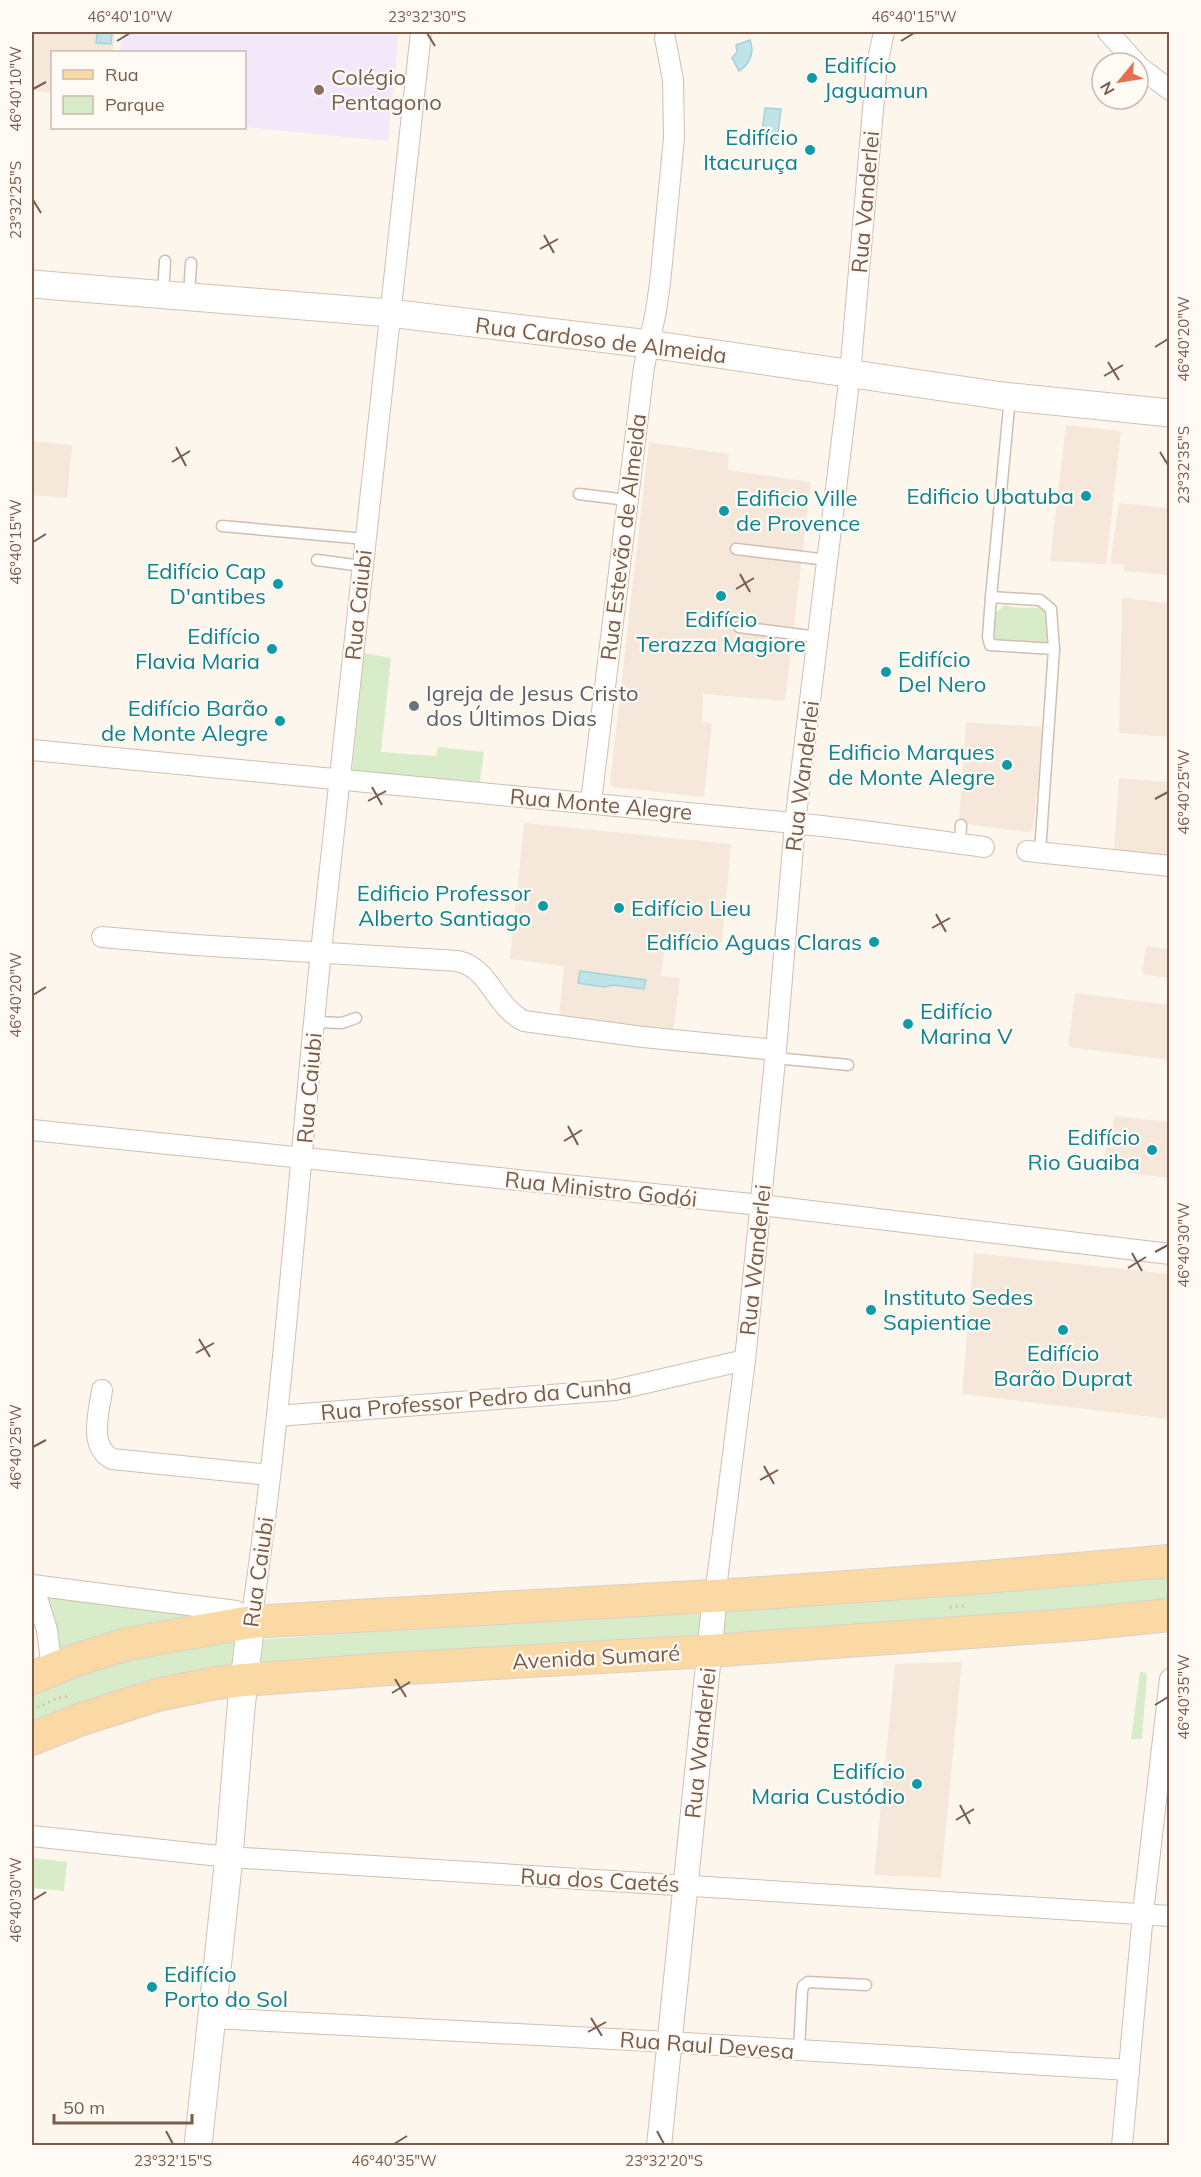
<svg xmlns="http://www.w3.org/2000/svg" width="1201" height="2177" font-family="Mulish,sans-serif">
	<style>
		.residential { fill: #f5e8da }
		.education { fill: #f3e8fa }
		.green { fill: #d8ecc9 }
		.water { fill: #bfe3e8; stroke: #a5d3da; stroke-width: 1.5 }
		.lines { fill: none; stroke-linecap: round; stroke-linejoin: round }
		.service-casing { stroke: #d1beb0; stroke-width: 13 }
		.minor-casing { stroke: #d1beb0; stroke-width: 22 }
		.tertiary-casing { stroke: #d1beb0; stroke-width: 26 }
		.secondary-casing { stroke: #d6c0b0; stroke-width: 29 }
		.primary-casing { stroke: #dad1cd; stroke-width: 34 }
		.path { stroke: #d9b8a5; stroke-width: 3; stroke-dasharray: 1.5 4.5; stroke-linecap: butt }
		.service { stroke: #fff; stroke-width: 10 }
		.minor { stroke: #fff; stroke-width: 20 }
		.tertiary { stroke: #fff; stroke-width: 24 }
		.secondary { stroke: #fff; stroke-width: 27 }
		.primary { stroke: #fbd9a5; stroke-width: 32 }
		.ticks { fill: none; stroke: #7a5c4d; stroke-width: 2 }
		.culture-dot { fill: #0f9aa8; stroke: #fffaf3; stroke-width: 2 }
		.education-dot { fill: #8d6e63; stroke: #fffaf3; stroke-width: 2 }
		.worship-dot { fill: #6b7280; stroke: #fffaf3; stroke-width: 2 }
		.labels { text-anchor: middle; stroke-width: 4.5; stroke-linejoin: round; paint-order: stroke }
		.culture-label { font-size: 22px; fill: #0d838f; stroke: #fffaf3; text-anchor: end }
		.education-label { font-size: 22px; fill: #785e54; stroke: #fffaf3; text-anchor: start }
		.street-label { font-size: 22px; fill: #7a5c4d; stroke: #fffaf3 }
		.worship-label { font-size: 22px; fill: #5b616d; stroke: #fffaf3; text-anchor: start }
		.neatline { fill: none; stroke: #7a5c4d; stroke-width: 2 }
		.ticks-label { font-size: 15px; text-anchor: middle; fill: #7a5c4d }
	</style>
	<rect width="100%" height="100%" fill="#fdf6ec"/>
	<!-- residential -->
	<g class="residential">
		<path d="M32 32H115L113 52H52V93L32 91Z"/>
		<path d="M1066 425 1121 431 1106 564 1050 561Z"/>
		<path d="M32 441 72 445 67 498 32 495Z"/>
		<path d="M649 442 729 454 728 470 811 482 785 701 703 694 702 722 712 723 704 797 613 787 610 783Z"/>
		<path d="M1119 503 1169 508V575L1124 571V565L1110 564Z"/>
		<path d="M1122 598 1169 603V737L1119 733Z"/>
		<path d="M966 722 1043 727 1033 830 1028 832 959 823Z"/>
		<path d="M1119 778 1169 782V855L1114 850Z"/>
		<path d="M524 823 731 844 722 943 666 937 661 976 680 978 673 1033 559 1018 564 966 510 959Z"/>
		<path d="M1146 946 1169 949V978L1142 974Z"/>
		<path d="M1075 993 1169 1005V1060L1068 1047Z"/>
		<path d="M1115 1116 1169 1122V1178L1128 1173 1127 1170 1101 1168Z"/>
		<path d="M974 1253 1169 1274V1419L962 1394Z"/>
		<path d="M962 1662 941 1878 874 1875 895 1664Z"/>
	</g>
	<!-- education -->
	<path class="education" d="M122 32H399L388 141 245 127 244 52H120Z"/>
	<!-- green -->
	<g class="green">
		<path d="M1005 605C1018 610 1032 606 1046 608L1047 644 995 641 994 614Z"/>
		<path d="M364 653 391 658 381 752 436 756 438 747 484 752 480 782 352 772Z"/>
		<path d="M1169 1574V1598L1080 1612 140 1690 32 1723V1685L132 1649Z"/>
		<path d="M42 1597 67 1599 225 1619 55 1661Z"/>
		<path d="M1140 1672 1147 1673 1142 1739H1131Z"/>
		<path d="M32 1858 67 1862 64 1891 32 1888Z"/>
	</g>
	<!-- water -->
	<g class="water">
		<path d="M97 32H112L111 44 96 43Z"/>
		<path d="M750 40C755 52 750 64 739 71L732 58 737 52 736 45Z"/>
		<path d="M765 108 781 109 777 142 761 140Z"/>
		<path d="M580 971 646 980 644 989 613 985 604 987 578 983Z"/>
	</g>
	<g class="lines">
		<!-- service casing -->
		<g class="service-casing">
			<g id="service">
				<path d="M163 294 165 261"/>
				<path d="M189 296 191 263"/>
				<path d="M1010 397 991 597 1040 600 1051 609 1054 649 1040 852"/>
				<path d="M579 494 627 500"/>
				<path d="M222 526 365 539"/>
				<path d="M736 549 828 560"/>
				<path d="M317 560 362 566"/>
				<path d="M991 597 988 637 990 645 1054 649"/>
				<path d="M739 627 818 637"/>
				<path d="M960 844 961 825"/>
				<path d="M314 1022 342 1023 356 1018"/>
				<path d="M775 1058 848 1065"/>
				<path d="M799 2050 802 1992 803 1986 808 1982 866 1985"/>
			</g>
		</g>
		<!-- minor casing -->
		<g class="minor-casing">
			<g id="minor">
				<path d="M1108 32 1136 63"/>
				<path d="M1138 66 1170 90"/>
				<path d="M32 750C285 776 539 798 793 823 857 829 921 839 984 847"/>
				<path d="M591 802 644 367 656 311 660 283 674 138 673 80 665 38"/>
				<path d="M1027 851 1170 866"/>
				<path d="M102 937 195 945 458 961C492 970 492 1004 524 1021L643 1037 776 1050"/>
				<path d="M32 1130 761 1205 1170 1254"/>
				<path d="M102 1390C99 1413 88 1446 112 1459L270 1475"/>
				<path d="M277 1416 615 1390 745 1360"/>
				<path d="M32 1585 236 1611 251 1622"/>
				<path d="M33 1585 47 1630 52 1669"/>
				<path d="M715 1596 745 1360 776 1050 795 823 850 374 877 64 884 32"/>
				<path d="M251 1622C284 1399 298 1175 321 951 352 644 387 338 421 32"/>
				<path d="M32 1836 229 1857 1170 1916"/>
				<path d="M212 2018 669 2042 1129 2070"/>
				<path d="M1122 2146 1143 1913 1170 1679"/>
			</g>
		</g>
		<!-- tertiary casing -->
		<g class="tertiary-casing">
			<path id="tertiary" d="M659 2146 715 1596"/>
		</g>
		<!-- secondary casing -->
		<g class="secondary-casing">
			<g id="secondary">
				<path d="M32 284 389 313 649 344 1003 396 1170 413"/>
				<path d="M198 2146 229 1857 241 1708 251 1622"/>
			</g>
		</g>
		<!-- primary casing -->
		<g class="primary-casing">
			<g id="primary">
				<path d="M32 1678 73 1661 127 1644 251 1622 747 1594 974 1578 1170 1561"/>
				<path d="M32 1739 79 1720 157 1695 216 1683 244 1680 388 1669 709 1651 1082 1624 1170 1615"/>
			</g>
		</g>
		<!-- path -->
		<g class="path">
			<path d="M950 1607 964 1606"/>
			<path d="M32 1710 55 1699 68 1696"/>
		</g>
		<!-- service -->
		<use href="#service" class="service"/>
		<!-- minor -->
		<use href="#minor" class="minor"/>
		<!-- tertiary -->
		<use href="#tertiary" class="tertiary"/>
		<!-- secondary -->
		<use href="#secondary" class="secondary"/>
		<!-- primary -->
		<use href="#primary" class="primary"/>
	</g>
	<!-- ticks -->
	<path class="ticks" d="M427 33 435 46M117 41 130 33M901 41 914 33M33 89 46 82M33 200 41 213M544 235 554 253M540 249 558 239M1155 347 1168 339M1108 362 1119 380M1104 376 1123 365M176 447 186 466M1160 452 1168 465M172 462 190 451M33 542 46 534M740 574 750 592M736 589 754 578M372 787 382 805M1155 799 1168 792M368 801 386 791M936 914 946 932M932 928 950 918M33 995 46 987M568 1126 578 1145M564 1141 582 1130M1155 1252 1168 1245M1132 1253 1142 1271M1128 1268 1146 1257M199 1339 210 1357M196 1353 214 1343M33 1447 46 1440M764 1466 774 1484M760 1480 778 1470M395 1679 406 1697M392 1693 410 1682M1155 1705 1168 1697M960 1805 970 1824M956 1820 974 1809M33 1900 46 1892M591 2018 602 2036M588 2032 606 2022M166 2131 173 2144M657 2131 664 2144M394 2144 407 2136"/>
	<!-- markers -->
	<g class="culture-dot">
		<circle cx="812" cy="78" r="6"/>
		<circle cx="810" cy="150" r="6"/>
		<circle cx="1086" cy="496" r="6"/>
		<circle cx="724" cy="511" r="6"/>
		<circle cx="278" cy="584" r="6"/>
		<circle cx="721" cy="596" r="6"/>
		<circle cx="272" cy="649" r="6"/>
		<circle cx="886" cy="672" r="6"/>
		<circle cx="280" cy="721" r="6"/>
		<circle cx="1007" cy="765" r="6"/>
		<circle cx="543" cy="906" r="6"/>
		<circle cx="619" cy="908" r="6"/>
		<circle cx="874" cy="942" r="6"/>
		<circle cx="908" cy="1024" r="6"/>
		<circle cx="1152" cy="1150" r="6"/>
		<circle cx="871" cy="1310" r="6"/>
		<circle cx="1063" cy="1330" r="6"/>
		<circle cx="917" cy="1784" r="6"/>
		<circle cx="152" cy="1987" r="6"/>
	</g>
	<circle class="education-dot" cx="319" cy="90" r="6"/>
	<circle class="worship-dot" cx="414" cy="706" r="6"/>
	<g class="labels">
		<!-- culture labels -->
		<g class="culture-label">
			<text x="824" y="73" text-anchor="start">Edifício<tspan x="824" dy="25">Jaguamun</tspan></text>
			<text x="798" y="145">Edifício<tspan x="798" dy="25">Itacuruça</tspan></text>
			<text x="1074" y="504">Edificio Ubatuba</text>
			<text x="736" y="506" text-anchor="start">Edificio Ville<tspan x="736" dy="25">de Provence</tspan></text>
			<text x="266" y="579">Edifício Cap<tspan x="266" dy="25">D'antibes</tspan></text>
			<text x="721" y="627" text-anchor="middle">Edifício<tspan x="721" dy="25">Terazza Magiore</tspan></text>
			<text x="260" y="644">Edifício<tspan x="260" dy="25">Flavia Maria</tspan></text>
			<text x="898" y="667" text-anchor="start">Edifício<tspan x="898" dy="25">Del Nero</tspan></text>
			<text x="268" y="716">Edifício Barão<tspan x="268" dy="25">de Monte Alegre</tspan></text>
			<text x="995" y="760">Edificio Marques<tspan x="995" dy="25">de Monte Alegre</tspan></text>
			<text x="531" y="901">Edificio Professor<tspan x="531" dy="25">Alberto Santiago</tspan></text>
			<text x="631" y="916" text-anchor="start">Edifício Lieu</text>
			<text x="862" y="950">Edifício Aguas Claras</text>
			<text x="920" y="1019" text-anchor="start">Edifício<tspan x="920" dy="25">Marina V</tspan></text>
			<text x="1140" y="1145">Edifício<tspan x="1140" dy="25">Rio Guaiba</tspan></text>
			<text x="883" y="1305" text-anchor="start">Instituto Sedes<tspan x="883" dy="25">Sapientiae</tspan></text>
			<text x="1063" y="1361" text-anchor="middle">Edifício<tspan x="1063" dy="25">Barão Duprat</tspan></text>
			<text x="905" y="1779">Edifício<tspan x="905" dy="25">Maria Custódio</tspan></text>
			<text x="164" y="1982" text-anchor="start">Edifício<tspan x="164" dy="25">Porto do Sol</tspan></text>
		</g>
		<!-- education labels -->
		<g class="education-label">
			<text x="331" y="85">Colégio<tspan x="331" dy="25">Pentagono</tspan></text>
		</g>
		<!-- street labels -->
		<g class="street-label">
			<text transform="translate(865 202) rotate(-85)" y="8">Rua Vanderlei</text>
			<text transform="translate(601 340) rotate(7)" y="8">Rua Cardoso de Almeida</text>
			<text transform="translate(623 537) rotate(-83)" y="8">Rua Estevão de Almeida</text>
			<text transform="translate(358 605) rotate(-84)" y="8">Rua Caiubi</text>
			<text transform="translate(802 776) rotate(-83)" y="8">Rua Wanderlei</text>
			<text transform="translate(601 804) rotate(5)" y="8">Rua Monte Alegre</text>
			<text transform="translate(309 1088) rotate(-85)" y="8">Rua Caiubi</text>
			<text transform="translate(601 1189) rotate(6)" y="8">Rua Ministro Godói</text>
			<text transform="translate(755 1260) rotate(-84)" y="8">Rua Wanderlei</text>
			<text transform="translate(476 1399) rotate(-5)" y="8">Rua Professor Pedro da Cunha</text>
			<text transform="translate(258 1572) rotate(-82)" y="8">Rua Caiubi</text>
			<text transform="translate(596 1657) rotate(-3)" y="8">Avenida Sumaré</text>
			<text transform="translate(700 1743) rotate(-84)" y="8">Rua Wanderlei</text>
			<text transform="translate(600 1880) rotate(3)" y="8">Rua dos Caetés</text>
			<text transform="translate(707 2045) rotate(4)" y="8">Rua Raul Devesa</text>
		</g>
		<!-- worship labels -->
		<g class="worship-label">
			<text x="426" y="701">Igreja de Jesus Cristo<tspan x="426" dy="25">dos Últimos Dias</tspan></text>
		</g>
	</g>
	<!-- border -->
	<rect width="1201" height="2177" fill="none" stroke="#fffaf3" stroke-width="66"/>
	<!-- legend -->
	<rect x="51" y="51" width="195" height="78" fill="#fffaf3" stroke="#cabbb1" stroke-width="1.5"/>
	<rect x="63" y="70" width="30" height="9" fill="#fbd9a5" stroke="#cabbb1" stroke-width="1.5"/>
	<text x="105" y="81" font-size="18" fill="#7a5c4d">Rua</text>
	<rect x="63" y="96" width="30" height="18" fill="#d8ecc9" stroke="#cabbb1" stroke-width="1.5"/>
	<text x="105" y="111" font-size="18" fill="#7a5c4d">Parque</text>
	<!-- north arrow -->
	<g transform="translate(1120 81) rotate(240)"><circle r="28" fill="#fffaf3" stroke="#cabbb1" stroke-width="1.5"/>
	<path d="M0-4.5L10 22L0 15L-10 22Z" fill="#e76f51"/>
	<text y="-9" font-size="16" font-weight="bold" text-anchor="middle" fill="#7a5c4d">N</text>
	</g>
	<!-- scale -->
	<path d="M54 2114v9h138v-9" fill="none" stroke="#7a5c4d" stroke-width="3"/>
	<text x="63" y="2114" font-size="18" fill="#7a5c4d" stroke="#fffaf3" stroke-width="4.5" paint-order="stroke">50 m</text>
	<rect x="33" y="33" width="1135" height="2111" class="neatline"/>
	<g class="ticks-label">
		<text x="130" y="22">46°40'10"W</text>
		<text x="427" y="22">23°32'30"S</text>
		<text x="914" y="22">46°40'15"W</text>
		<text transform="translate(16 89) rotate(-90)" y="5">46°40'10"W</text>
		<text transform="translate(16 200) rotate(-90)" y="5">23°32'25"S</text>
		<text transform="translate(1184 339) rotate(-90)" y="5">46°40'20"W</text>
		<text transform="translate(1184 465) rotate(-90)" y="5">23°32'35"S</text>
		<text transform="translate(16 542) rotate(-90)" y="5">46°40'15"W</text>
		<text transform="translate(1184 792) rotate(-90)" y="5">46°40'25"W</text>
		<text transform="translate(16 995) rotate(-90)" y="5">46°40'20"W</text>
		<text transform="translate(1184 1245) rotate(-90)" y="5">46°40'30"W</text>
		<text transform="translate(16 1447) rotate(-90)" y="5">46°40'25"W</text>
		<text transform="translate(1184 1697) rotate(-90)" y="5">46°40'35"W</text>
		<text transform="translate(16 1900) rotate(-90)" y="5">46°40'30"W</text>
		<text x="173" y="2166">23°32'15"S</text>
		<text x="394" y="2166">46°40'35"W</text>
		<text x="664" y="2166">23°32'20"S</text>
	</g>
</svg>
